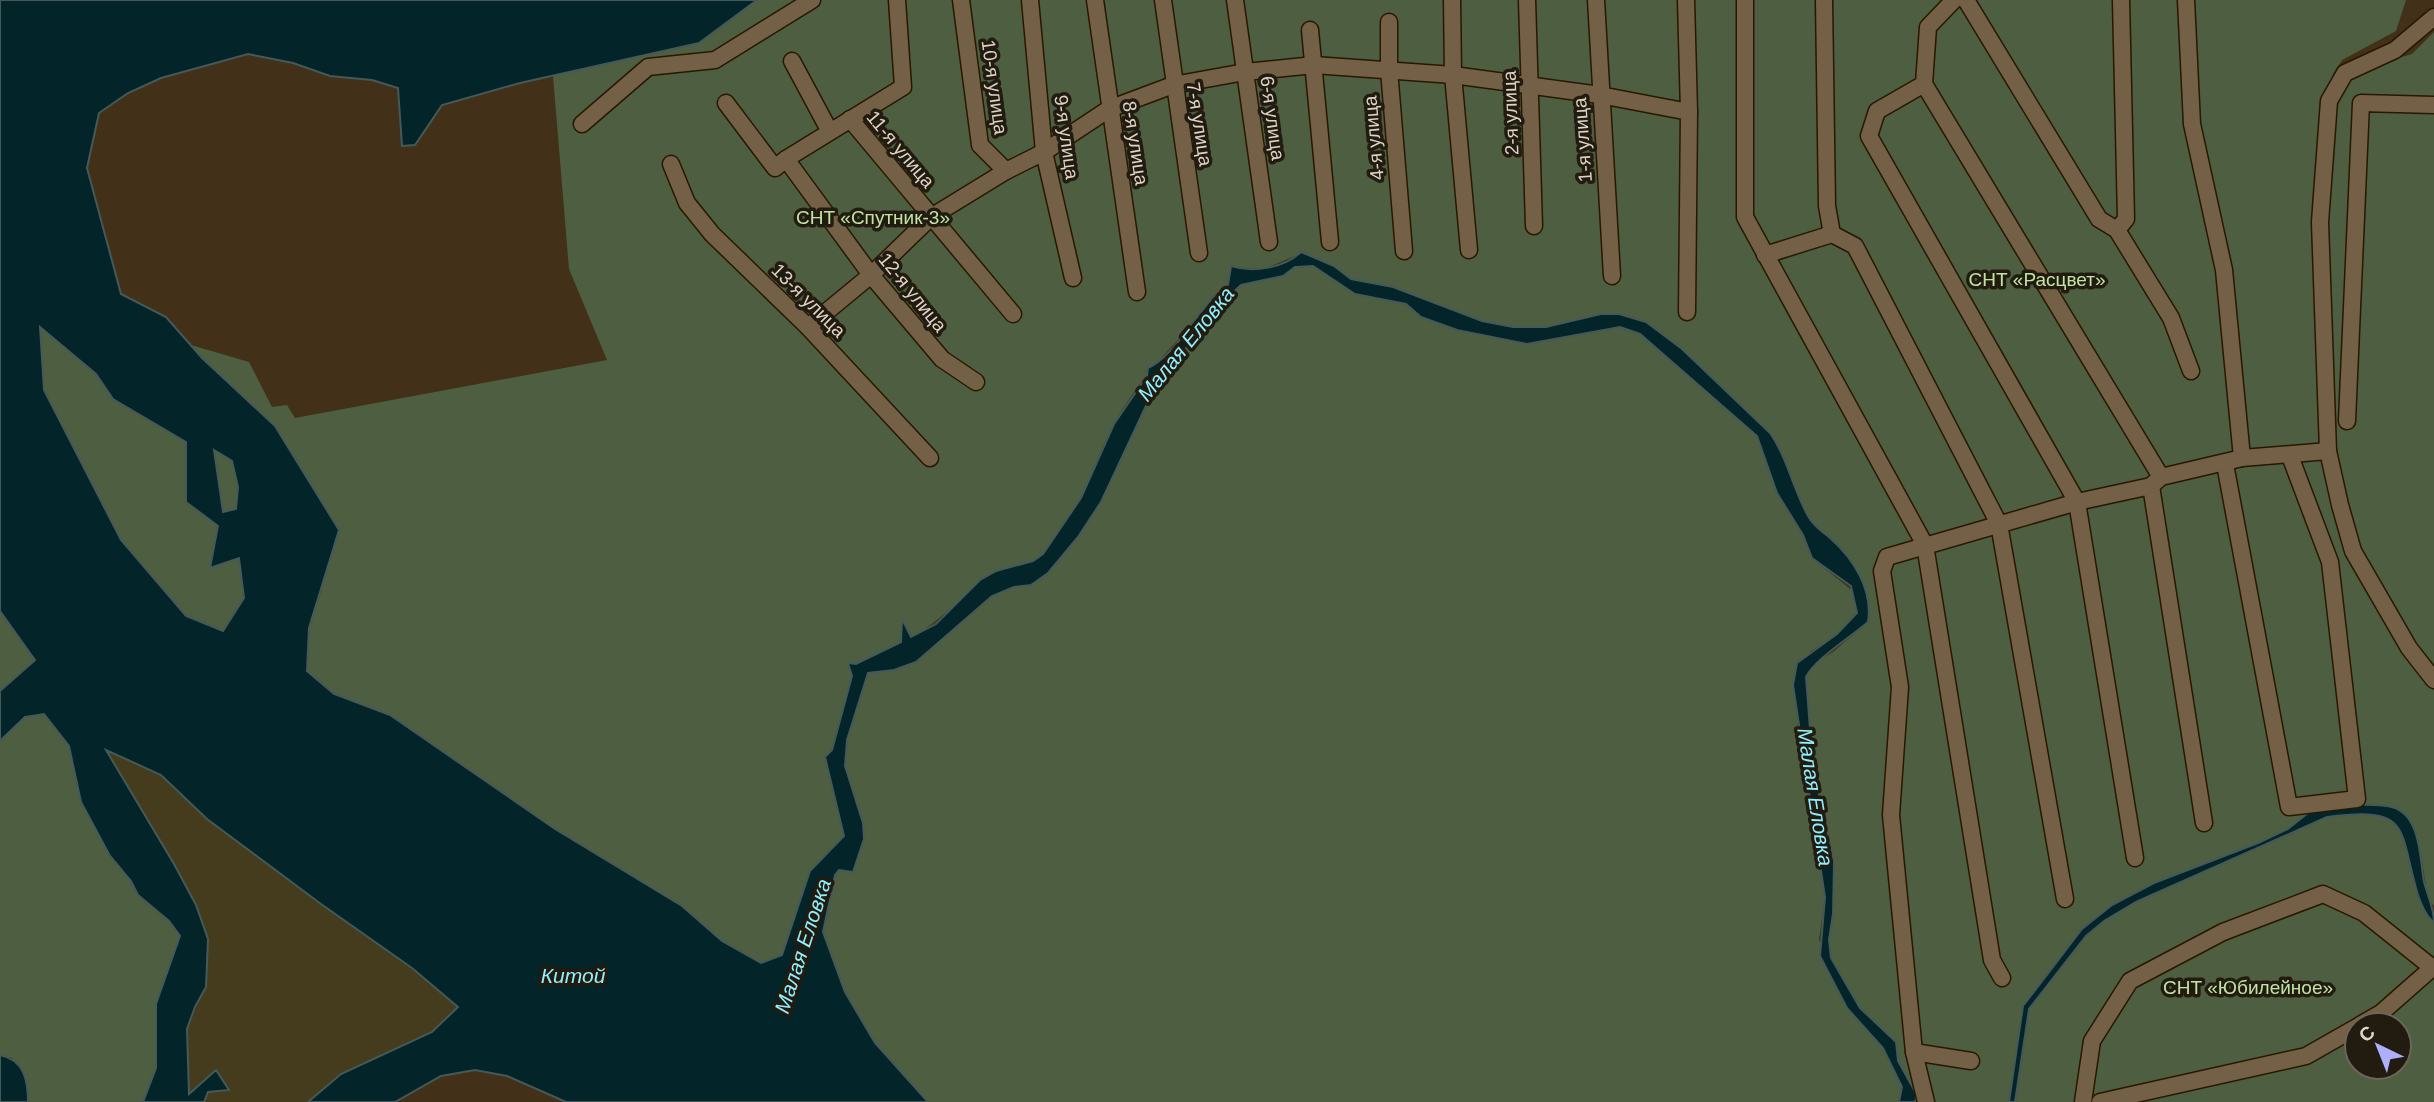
<svg xmlns="http://www.w3.org/2000/svg" width="2434" height="1102" font-family="Arial,sans-serif">
	<style>
		.green { fill: #4d5e41; fill-rule: evenodd }
		.sand { fill: #443c1c }
		.water { fill: #032429; stroke: #455958; stroke-width: 2; fill-rule: evenodd }
		.lines { fill: none; stroke-linecap: round; stroke-linejoin: round }
		.minor-casing { stroke: #281801; stroke-width: 19 }
		.minor { stroke: #736046; stroke-width: 16 }
		.labels { text-anchor: middle; stroke-width: 7; stroke-linejoin: round; paint-order: stroke }
		.street-label { font-size: 19px; fill: #ded4c5; stroke: #221b10 }
		.park-label { font-size: 19px; fill: #bfe4a4; stroke: #221b10 }
		.water-label { font-size: 21px; font-style: italic; fill: #8fefff; stroke: #221b10 }
	</style>
	<rect width="100%" height="100%" fill="#423118"/>
	<!-- green -->
	<g class="green">
		<path d="M757 0H2406L2396 31 2342 60 2333 74 2321 120 2324 459 2330 499 2353 563 2434 687V906L2428 899 2421 855 2397 809 2308 813 2288 829 2258 843 2154 883 2112 905 2023 1006 2009 1102H1915L1917 1095 1898 1061 1896 1042 1860 1008 1841 981 1831 958 1829 940 1833 914 1830 842 1813 768 1806 677 1813 664 1833 652 1868 622C1873 593 1853 561 1832 540 1823 532 1815 528 1809 517 1793 491 1787 458 1770 433L1682 349 1646 322 1601 314 1546 327H1513L1482 321 1393 287 1351 279 1297 255 1264 269 1231 267 1228 285C1213 294 1205 311 1193 324 1164 354 1134 387 1114 424 1091 467 1079 518 1043 554 1029 568 1009 563 995 573 964 592 944 620 911 637L903 621 901 642 856 664 832 751 825 757 844 836 810 871 782 955 761 963 722 941 682 906 555 829 390 715 334 694 307 671 309 628 322 589 202 358 191 345 249 362 272 407 287 405 295 418 607 360 569 269 553 76 699 43Z"/>
		<path d="M2434 32V668L2409 642 2355 535 2335 466 2326 267 2335 99 2357 70 2412 54Z"/>
		<path d="M1313 266 1355 294 1406 304 1421 317 1457 330 1527 344 1620 327 1640 334 1757 436 1777 493 1803 535 1812 558 1854 592 1857 613 1837 634 1810 652 1797 729 1820 848 1825 898 1819 940 1868 1030 1883 1048 1902 1088 1899 1102H928L875 1044 845 992 823 932 833 880 863 823 845 766 847 740 868 673 894 670 916 662 992 596 1014 587 1031 585 1078 537 1101 502 1152 393 1186 348 1218 316 1225 300 1241 285 1283 276 1295 267Z"/>
		<path d="M40 326 96 374 113 399 186 442V502L218 526 211 568 239 557 244 598 222 631 186 616 121 540 44 390Z"/>
		<path d="M214 450 232 461 238 487 236 509 223 512Z"/>
		<path d="M0 611 35 660 0 691Z"/>
		<path d="M44 714 69 746 75 771 110 856 131 881 138 895 169 921 180 936 156 1004V1068L143 1102H28L12 1058 0 1055V741L25 717Z"/>
		<path d="M2355 813 2385 816 2398 824 2408 845 2412 874 2434 923V1102H2015L2029 1009 2086 936 2104 921 2136 902 2327 817ZM2357 1025H2399V1067H2357Z"/>
	</g>
	<!-- sand -->
	<path class="sand" d="M104 749 161 775 207 819 412 968 459 1007 432 1032 341 1074 308 1102H204L216 1070 189 1095 187 1029 206 987 208 939 196 905 174 864Z"/>
	<!-- water -->
	<g class="water">
		<path d="M0 0H757L699 43 520 83 442 105 415 145 402 146 398 88 372 80 330 76 293 63 248 54 161 78 128 93 99 113 87 168 121 294 166 317 202 358 275 426 339 530 309 628 307 671 334 694 390 715 555 829 682 906 722 941 761 963 782 955 810 871 844 836 825 757 832 750 852 676 848 663 856 664 901 642 902 619 911 637 936 624 980 580 996 571 1033 561 1043 554 1081 498 1114 424 1147 376 1148 368C1178 355 1201 301 1228 285L1231 266C1254 273 1284 268 1301 252L1334 266 1351 279 1393 287 1482 321 1513 327H1546L1601 314H1619L1646 322 1682 349 1770 433C1787 457 1793 489 1808 516 1814 527 1821 530 1830 538 1854 559 1873 590 1868 622 1851 637 1815 659 1806 677L1813 768 1834 863 1833 914 1829 940 1831 958 1860 1008 1896 1042 1898 1061 1917 1095 1915 1102H1899L1902 1087 1883 1048 1847 1008 1820 956 1825 897 1793 685 1797 663 1837 634 1857 613 1851 586 1812 558 1803 535 1777 493 1757 436 1640 334 1620 327 1527 344 1457 330 1421 317 1406 304 1355 294 1313 266 1295 267 1283 276 1241 285 1225 300 1218 316 1186 348 1152 393 1101 502 1078 537 1048 573 1031 585 1014 587 992 596 916 662 894 670 868 673 847 740 845 766 863 823 864 839 853 872 839 870 835 875 823 932 845 992 875 1043 928 1102H566L507 1076 475 1070 441 1076 395 1102H308L341 1074 432 1032 458 1007 412 968 321 904 207 819 161 775 106 750 174 864 196 905 208 939 206 987 195 1007 187 1029 189 1094 216 1070 229 1090 208 1092 204 1102H143L156 1068V1004L180 936 169 921 138 895 131 881 110 856 81 802 69 746 44 714 25 717 0 741V691L35 660 0 611ZM40 327 96 374 113 399 186 442V502L218 526 210 568 239 558 244 598 223 631 186 616 121 540 44 390ZM214 450 232 461 238 487 236 509 223 512Z"/>
		<path d="M2346 805C2361 805 2381 803 2395 808 2421 818 2420 860 2424 882 2428 897 2434 907 2434 923 2426 916 2422 906 2418 895 2398 828 2413 806 2327 817L2136 902 2104 921 2086 936 2029 1009 2015 1102H2009L2023 1006 2082 929 2112 905 2154 883 2258 843 2288 829 2308 813Z"/>
		<path d="M0 1055C24 1060 28 1080 28 1102H0Z"/>
	</g>
	<g class="lines">
		<!-- minor casing -->
		<g class="minor-casing">
			<g id="minor">
				<path d="M961 0 980 145 1006 171"/>
				<path d="M1030 0 1044 152 1073 278"/>
				<path d="M1095 0 1137 292"/>
				<path d="M1163 0 1199 253"/>
				<path d="M1235 0 1269 242"/>
				<path d="M1452 0 1453 75 1469 250"/>
				<path d="M1527 0 1534 226"/>
				<path d="M1596 0 1612 276"/>
				<path d="M1686 0 1689 112 1687 312"/>
				<path d="M1745 0V217L1925 545 1992 960 2002 978"/>
				<path d="M1824 0 1827 206 1832 234"/>
				<path d="M1954 0 1928 27 1924 84 1877 111 1869 136 2077 502 2135 858"/>
				<path d="M1966 0 2099 219 2117 230 2171 318 2191 371"/>
				<path d="M2186 0 2192 124 2224 270 2242 458"/>
				<path d="M2434 17 2395 50 2345 73 2329 101 2320 222 2328 451 2340 505 2353 551 2409 648 2434 680"/>
				<path d="M1389 22V70L1404 251"/>
				<path d="M1310 30 1330 242"/>
				<path d="M792 61 829 130"/>
				<path d="M1924 84 2161 477"/>
				<path d="M726 103 775 168 786 159 871 275 942 359 976 382"/>
				<path d="M850 119 1013 314"/>
				<path d="M582 124 648 67 715 60 812 0"/>
				<path d="M786 159 903 87 897 0"/>
				<path d="M671 164 687 203 712 234 808 327 930 458"/>
				<path d="M2117 230 2126 219 2121 0"/>
				<path d="M1765 255 1832 234 1855 246 1999 524 2065 899"/>
				<path d="M808 327 871 275 931 217 1006 171 1044 152 1109 109 1173 85 1245 72 1314 65 1453 75 1600 95 1689 112"/>
				<path d="M2347 421 2361 103 2434 105"/>
				<path d="M2225 464 2289 807 2357 799 2330 562 2290 456"/>
				<path d="M2151 486 2204 823"/>
				<path d="M2360 1025 2381 1013 2431 969"/>
				<path d="M1914 1052 1971 1061"/>
				<path d="M1926 1102 1914 1052 1891 815 1900 687 1882 571 1887 557 2077 502 2151 486 2161 477 2242 458 2328 451"/>
				<path d="M2083 1102 2092 1041 2130 981 2223 932 2323 894 2364 913 2434 969"/>
				<path d="M2100 1102 2306 1056 2357 1027"/>
			</g>
		</g>
		<!-- minor -->
		<use href="#minor" class="minor"/>
	</g>
	<g class="labels">
		<!-- street labels -->
		<g class="street-label">
			<text transform="translate(995 87) rotate(82)" y="7">10-я улица</text>
			<text transform="translate(1510 113) rotate(-92)" y="7">2-я улица</text>
			<text transform="translate(1273 118) rotate(82)" y="7">6-я улица</text>
			<text transform="translate(1200 124) rotate(81)" y="7">7-я улица</text>
			<text transform="translate(1067 137) rotate(82)" y="7">9-я улица</text>
			<text transform="translate(1373 138) rotate(-95)" y="7">4-я улица</text>
			<text transform="translate(1582 140) rotate(-94)" y="7">1-я улица</text>
			<text transform="translate(1136 143) rotate(81)" y="7">8-я улица</text>
			<text transform="translate(901 149) rotate(50)" y="7">11-я улица</text>
			<text transform="translate(913 292) rotate(51)" y="7">12-я улица</text>
			<text transform="translate(809 300) rotate(45)" y="7">13-я улица</text>
		</g>
		<!-- park labels -->
		<g class="park-label">
			<text x="873" y="224">СНТ «Спутник-3»</text>
			<text x="2037" y="286">СНТ «Расцвет»</text>
			<text x="2248" y="994">СНТ «Юбилейное»</text>
		</g>
		<!-- water labels -->
		<g class="water-label">
			<text transform="translate(1186 344) rotate(-51)" y="7">Малая Еловка</text>
			<text transform="translate(1815 797) rotate(81)" y="7">Малая Еловка</text>
			<text transform="translate(803 946) rotate(-72)" y="7">Малая Еловка</text>
			<text x="573" y="983">Китой</text>
		</g>
	</g>
	<!-- north arrow -->
	<g transform="translate(2378 1046) rotate(317)"><circle r="33" fill="#221b10" stroke="#6d6558" stroke-width="2"/>
	<path d="M0-5L12 26L0 18L-12 26Z" fill="#adaffb"/>
	<text y="-10" font-size="19" font-weight="bold" text-anchor="middle" fill="#ded4c5">С</text>
	</g>
</svg>
